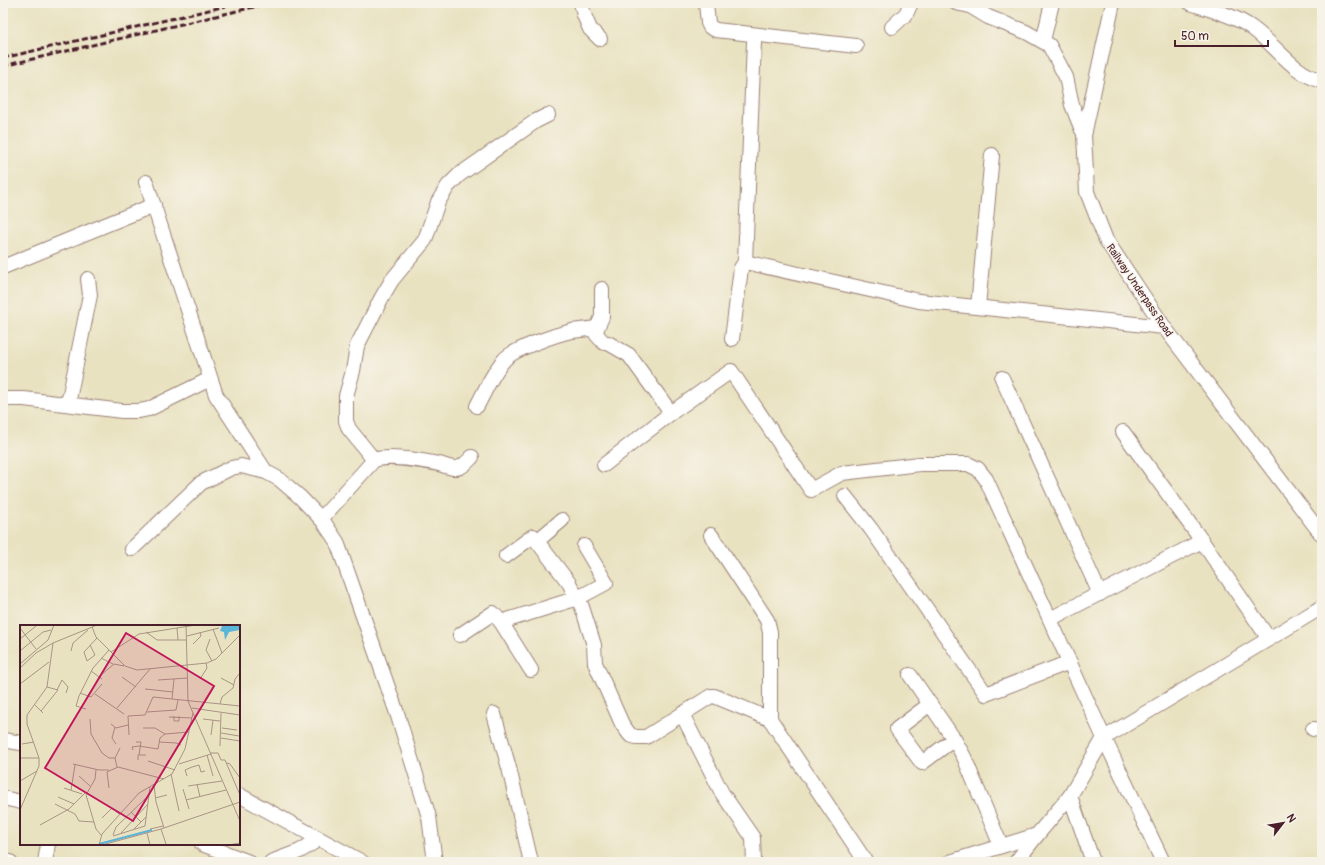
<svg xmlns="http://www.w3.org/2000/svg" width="1325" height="865" font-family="Pangolin,sans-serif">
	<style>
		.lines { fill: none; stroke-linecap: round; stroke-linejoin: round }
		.minor-casing { stroke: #9a8076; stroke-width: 16 }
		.minor { stroke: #fff; stroke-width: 14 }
		.rail { stroke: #4a1f2b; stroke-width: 3; stroke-dasharray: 6 3; stroke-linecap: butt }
		.labels { text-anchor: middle; stroke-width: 3; stroke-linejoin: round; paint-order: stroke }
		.street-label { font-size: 11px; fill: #4a1f2b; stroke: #f7f3e8 }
		.inset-river { fill: none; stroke: #5ab5d8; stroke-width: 2 }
		.inset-road { fill: none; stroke: #a99485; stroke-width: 1 }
		.view { fill: #c2185b; fill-opacity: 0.15; stroke: #c2185b; stroke-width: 2 }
		.inset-edge { fill: none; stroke: #4a1f2b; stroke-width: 2 }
	</style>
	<rect width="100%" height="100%" fill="#f7f3e8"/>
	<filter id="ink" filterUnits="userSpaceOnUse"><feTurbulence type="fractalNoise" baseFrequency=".025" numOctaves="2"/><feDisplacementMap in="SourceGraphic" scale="8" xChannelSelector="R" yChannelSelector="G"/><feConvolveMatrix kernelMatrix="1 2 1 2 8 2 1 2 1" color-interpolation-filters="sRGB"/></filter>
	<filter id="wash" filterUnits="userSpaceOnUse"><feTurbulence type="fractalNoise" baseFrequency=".012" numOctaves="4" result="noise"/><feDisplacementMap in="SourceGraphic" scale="16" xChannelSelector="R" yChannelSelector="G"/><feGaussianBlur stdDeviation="0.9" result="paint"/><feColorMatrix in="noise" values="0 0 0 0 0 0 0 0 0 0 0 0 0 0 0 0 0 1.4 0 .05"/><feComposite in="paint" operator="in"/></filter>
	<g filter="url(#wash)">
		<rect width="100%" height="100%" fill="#e9e2c1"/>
	</g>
	<g filter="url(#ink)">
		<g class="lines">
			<!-- minor casing -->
			<g class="minor-casing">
				<g id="minor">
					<path d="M581 3 584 15 590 29 600 39"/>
					<path d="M706 3 708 23 710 27 716 30 856 46"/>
					<path d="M956 3 970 6 988 17 1026 32 1049 45 1066 77 1072 105 1082 130 1085 131"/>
					<path d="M1113 3 1084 135 1087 192 1106 240 1164 327 1322 535"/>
					<path d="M1190 3C1211 10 1234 15 1252 28 1277 46 1292 73 1322 81"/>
					<path d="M892 27 906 14 911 3"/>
					<path d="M1043 41 1052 3"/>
					<path d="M146 182 216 395 266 472"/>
					<path d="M745 262 919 301 1164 327"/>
					<path d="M3 267 154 205"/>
					<path d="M602 289V317L597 328 596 334 604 343H608L629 355 671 413"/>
					<path d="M978 307 992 155"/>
					<path d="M732 339 741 268 745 262 754 42"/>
					<path d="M1002 378 1100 594"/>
					<path d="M3 401 8 399H24L122 411H139L149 409 210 379"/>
					<path d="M68 404 90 295 88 279"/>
					<path d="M477 406C485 391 493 372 504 360 513 349 558 334 572 331 580 330 589 329 597 328"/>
					<path d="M1123 432 1197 534 1269 639"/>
					<path d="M374 460 349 429 346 421V396L353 371 357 346 382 297 392 280 425 240 438 202 448 186 459 175 536 121 548 115"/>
					<path d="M604 465 671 413 731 371 811 490 842 473 920 464H968L978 469 986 479 1104 738 1163 862"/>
					<path d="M845 496 871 529 986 694 1070 662"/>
					<path d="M321 519 374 460C389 455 424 461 439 464 446 466 454 470 460 467 465 465 469 460 472 457"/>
					<path d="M711 535 767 620 770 632V719"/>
					<path d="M537 541 562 520"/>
					<path d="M132 549 201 483 231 468 241 466 266 472 279 479 300 497 323 521 337 542 398 716 429 817 435 862"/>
					<path d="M506 556 533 536 569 583 582 607 594 645 595 663 622 724 630 735 636 737H646L711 696H714L770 719 866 862"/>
					<path d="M1050 619 1202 541"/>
					<path d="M501 622 578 598 606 583 584 546"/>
					<path d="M460 635 493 613 501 622 531 670"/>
					<path d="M910 675 954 739 964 757 1001 846"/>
					<path d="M930 704 897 729 922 763 954 739"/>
					<path d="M494 714 509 768 531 862"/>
					<path d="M682 714 722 793 753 838 754 862"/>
					<path d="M1313 729 1322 730"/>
					<path d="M3 740 21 743"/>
					<path d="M239 795 362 862"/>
					<path d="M1070 796 1093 862"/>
					<path d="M3 798 21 802"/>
					<path d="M202 844 249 862"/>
					<path d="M3 861 10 862"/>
					<path d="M45 862 48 844"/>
					<path d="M271 862 300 851 319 839"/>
					<path d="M950 862 1037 835 1070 796 1104 738 1322 607"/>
					<path d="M1016 862 1037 835"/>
				</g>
			</g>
			<!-- minor -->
			<use href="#minor" class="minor"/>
			<!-- rail -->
			<g class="rail">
				<path d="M3 58 239 3"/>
				<path d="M3 66 271 3"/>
			</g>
		</g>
	</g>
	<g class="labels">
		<!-- street labels -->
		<g class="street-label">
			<text transform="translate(1140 290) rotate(56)" y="4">Railway Underpass Road</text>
		</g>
	</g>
	<!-- overview -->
	<g transform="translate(20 625)">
		<rect width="220" height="220" fill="#e9e2c1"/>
		<path d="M202 1H220V5L209 7 205 15 204 7 200 6Z" fill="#5ab5d8"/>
		<path class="inset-river" d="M79 219 132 205"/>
		<path class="inset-road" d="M72 2 76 12 105 41 117 45 187 38 196 34 220 10M0 3 16 24M157 3 158 15M193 4 202 28M126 7 137 15H167M167 11 199 3M0 14 16 1M190 14 186 25 192 36M173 19 181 11 180 7M70 20 75 30 67 36 64 27 77 13M0 26 23 7 31 5M51 26 53 18 68 5M91 27 119 9 176 0M81 33 93 39M0 39 28 15 34 0M0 43 16 28 33 18 77 0M71 46 82 54M81 50 94 39 104 41M102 52 116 62M201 53 214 60M180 54 187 43 186 38M138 55 168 53M0 59 29 37M125 64 153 67M37 65 42 55 48 62 46 68M60 68 71 72 82 59M75 69 104 89M152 74 154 54M14 79 23 88M200 79 202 72 213 63 215 54 220 48M97 83 130 44M172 83 220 90M66 84 56 81 59 71 73 43 89 25M21 86 38 65 27 62M127 87 156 85 158 75M173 88 220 196M154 91V96H159V91M149 92 172 93M70 94 71 109 82 128 89 133H95M183 94 200 96M91 99 96 103 108 100M95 102 92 113 96 119M123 103H135L145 109M202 103 217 105M201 108 219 111M109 110 108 91 125 90 133 72 220 81M191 110 193 95M201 113 220 116M116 117H121L119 130M139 117 156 118 161 120M2 119 14 117M200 121 201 88M113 125 112 122 119 121 138 124 140 113 145 109 169 107M190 128H198L201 135H205L220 170M187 130 193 151M0 133H19M118 135V130H126M128 136 155 145M207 138 210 139 220 153M53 139 79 145H89M159 139 191 129M97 142 95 133 100 123M76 145 75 154 66 170 76 204 81 210M151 149 159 186M59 151 70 161M167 151 165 145 172 142 179 140 181 147 185 146M0 156 17 146M177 159 180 172M134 160 136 177 144 203M168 161 202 156M44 163 62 169M89 163 87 147 98 142 144 154M163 164 169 184M51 165 55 140M38 172 54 179M135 173 147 170M166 175 206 165M35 179 55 189 59 196 74 197M0 185 19 141V133L7 99V90L27 62 33 18M111 187 121 197M82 193 92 183 99 189M20 200 49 184 66 167M114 204 126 192M130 204 143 201M141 204 146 219M101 208 128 179M127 208 130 220M93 210 96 202 129 170M93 211 125 201 130 162M79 220 82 209 119 168 152 149 165 124 173 88 168 76 166 0M82 220 141 204 220 177M208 220 220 218"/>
		<path class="view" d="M106 8 194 61 113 196 25 143Z"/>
		<rect width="220" height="220" class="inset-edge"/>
	</g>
	<!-- margin -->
	<rect width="1325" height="865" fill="none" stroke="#f7f3e8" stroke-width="16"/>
	<!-- north arrow -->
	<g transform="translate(1283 823) rotate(59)" stroke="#f7f3e8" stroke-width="3" paint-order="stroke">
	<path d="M0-3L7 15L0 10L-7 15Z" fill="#4a1f2b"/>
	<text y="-6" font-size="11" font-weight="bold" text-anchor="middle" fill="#4a1f2b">N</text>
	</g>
	<!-- scale -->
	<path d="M1175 40v6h93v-6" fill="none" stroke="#4a1f2b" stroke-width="2"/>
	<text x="1181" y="40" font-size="12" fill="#4a1f2b" stroke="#f7f3e8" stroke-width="3" paint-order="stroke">50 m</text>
</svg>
